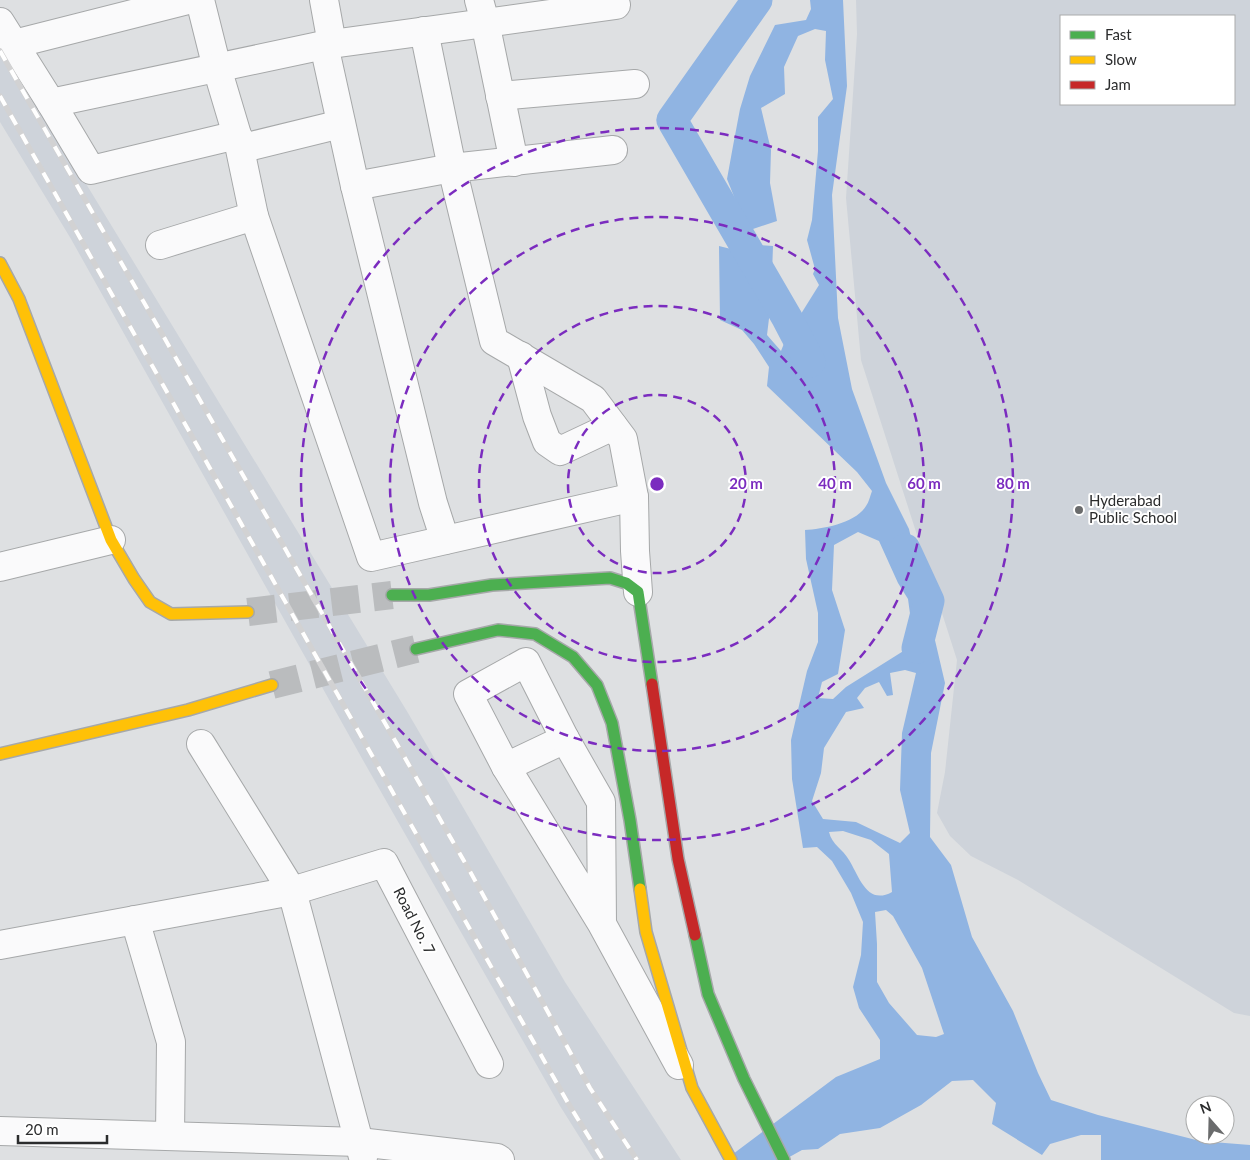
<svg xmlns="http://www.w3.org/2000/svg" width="1250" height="1160" font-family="Lato,sans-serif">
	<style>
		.built { fill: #ced3da; fill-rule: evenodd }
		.water { fill: #90b4e2; fill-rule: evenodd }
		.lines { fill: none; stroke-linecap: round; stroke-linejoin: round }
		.canal { stroke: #90b4e2; stroke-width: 31 }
		.secondary-tunnel { stroke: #babcbe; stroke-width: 28; stroke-dasharray: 28 14; stroke-linecap: butt }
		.street-casing { stroke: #a6a8a9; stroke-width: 30 }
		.fast-casing { stroke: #a6a8a9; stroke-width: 14 }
		.slow-casing { stroke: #a6a8a9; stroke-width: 14 }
		.jam-casing { stroke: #a6a8a9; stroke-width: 14 }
		.street { stroke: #fafafb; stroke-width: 28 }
		.fast { stroke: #4caf50; stroke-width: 11 }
		.slow { stroke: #ffc107; stroke-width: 11 }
		.jam { stroke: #c62828; stroke-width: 11 }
		.rail-casing { stroke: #d2d2d3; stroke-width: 5.5 }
		.rail { stroke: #fff; stroke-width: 4; stroke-dasharray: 11; stroke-linecap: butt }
		.ring { fill: none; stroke: #7b2cbf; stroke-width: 2.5; stroke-dasharray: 9 6 }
		.poi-dot { fill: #6a6b6c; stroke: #fff; stroke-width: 2 }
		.labels { text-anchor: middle; stroke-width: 4; stroke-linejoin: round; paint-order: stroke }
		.poi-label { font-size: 15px; fill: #2b2c2d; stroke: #fff; text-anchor: start }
		.street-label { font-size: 15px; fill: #2b2c2d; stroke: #fff }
		.centre { fill: #7b2cbf; stroke: #fff; stroke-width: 2.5 }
		.ring-label { font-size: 15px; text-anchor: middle; font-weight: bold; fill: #7b2cbf; stroke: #fff; stroke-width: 4; stroke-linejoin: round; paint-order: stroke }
	</style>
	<rect width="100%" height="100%" fill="#dee0e2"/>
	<!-- built -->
	<g class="built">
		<path d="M856 0H1250V1016L1234 1013 1018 880 971 856 950 836 937 813 945 772 957 660 861 360 846 198 857 34ZM1061 16H1234V104H1061Z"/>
		<path d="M0 36 88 187 408 713 565 982 681 1160H594L560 1106 364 762 71 239 0 122Z"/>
	</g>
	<!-- water -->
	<path class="water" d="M810 0H843L847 86 832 195 838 318 852 389 886 483 909 529 945 683 931 753 930 837 951 865 972 937 1013 1011 1038 1073 1051 1100 1098 1115 1200 1141 1250 1145V1160H1101V1135H1081L1050 1144 1042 1155 992 1124 996 1103 973 1080 952 1081 921 1105 880 1128 840 1134 818 1149 802 1150 784 1160H725L836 1077 880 1059V1040L859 1008 853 987 861 955 863 922 851 893 832 861 817 847 803 848 792 779 791 740 807 671 818 642V613L806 559 805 530C823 529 856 523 866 506 869 502 870 496 872 491L857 472 767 386 769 367 754 344 742 330 720 320 719 246 731 249 737 238 725 224 741 214 727 179 733 146 740 109 750 76 775 25 806 20 811 9ZM815 29 826 31 825 60 833 99 818 117V151L812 220 807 240 815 269 813 274 819 285 799 317 785 329V341L781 351 767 335 771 302 773 246 756 245 750 230 777 221 770 183 771 150 761 108 785 94 784 67 798 36ZM858 532 879 541 898 583 908 599 911 621 917 624 916 637 905 650 846 687 833 699 818 698 822 682 838 674 845 630 832 590 834 545ZM905 670 916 673 902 733 900 790 910 833 900 843 856 822 823 819 812 801 821 773 824 748 846 712 864 708 857 698 865 688 879 682 887 696 893 695 890 673ZM843 831 871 840 889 854 892 892C867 906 859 876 849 860 843 849 832 845 829 832ZM886 910 893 916 922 968 944 1034 936 1037 917 1035 889 1003 877 982V944L875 912Z"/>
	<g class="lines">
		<!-- canal -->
		<g class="canal">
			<path d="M757 0 672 120 787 318 810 362"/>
			<path d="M905 549 929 601 917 648"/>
		</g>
		<!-- secondary-tunnel -->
		<g class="secondary-tunnel">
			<path d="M248 612 392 595"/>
			<path d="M272 685 416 649"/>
		</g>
		<!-- street casing -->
		<g class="street-casing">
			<g id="street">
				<path d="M200 0 217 68 237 135 254 216 371 557 634 497"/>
				<path d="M324 0 332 44"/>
				<path d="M479 0 485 22 514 162"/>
				<path d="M0 22 51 103 91 170 237 135 243 148 341 124"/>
				<path d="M14 44 188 0"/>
				<path d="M324 45 355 186 433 503 445 540"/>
				<path d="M500 96 635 84"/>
				<path d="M51 103 324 45 616 5"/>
				<path d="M613 150 452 168 494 341 593 399 623 439 634 497 635 551 638 592"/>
				<path d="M355 186 452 168 424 31"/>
				<path d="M160 245 254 216"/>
				<path d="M521 356 537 416 547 442 560 451 613 426"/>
				<path d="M0 567 111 540"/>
				<path d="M201 744 292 891 363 1157"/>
				<path d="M506 767 565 739"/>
				<path d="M135 920 171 1042 170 1136"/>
				<path d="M602 924 601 802 565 739 526 662 468 694 506 767 602 924 679 1065"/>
				<path d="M0 945 292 891 384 863 489 1064"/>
				<path d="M0 1131 359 1142 497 1158 500 1160"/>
			</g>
		</g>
		<!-- fast casing -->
		<g class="fast-casing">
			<g id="fast">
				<path d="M392 595H429L492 585 610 578 626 583 638 592 652 684"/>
				<path d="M416 649 498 630 535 634 573 657 597 685 612 723 630 820 640 889"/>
				<path d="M695 935 708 994 744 1079 784 1160"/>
			</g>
		</g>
		<!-- slow casing -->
		<g class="slow-casing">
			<g id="slow">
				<path d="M0 263 19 299 111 540 134 579 150 602 171 614 248 612"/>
				<path d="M0 754 188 710 272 685"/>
				<path d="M640 889 646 932 692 1088 731 1160"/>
			</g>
		</g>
		<!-- jam casing -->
		<g class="jam-casing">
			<path id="jam" d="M652 684 678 859 695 935"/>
		</g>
		<!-- street -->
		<use href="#street" class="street"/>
		<!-- fast -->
		<use href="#fast" class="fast"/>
		<!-- slow -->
		<use href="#slow" class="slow"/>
		<!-- jam -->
		<use href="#jam" class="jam"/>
		<!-- rail casing -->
		<g class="rail-casing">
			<g id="rail">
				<path d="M0 51 472 875 590 1088 637 1160"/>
				<path d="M0 96 568 1103 603 1160"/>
			</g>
		</g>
		<!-- rail -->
		<use href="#rail" class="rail"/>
	</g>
	<!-- distance rings -->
	<g class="ring">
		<circle cx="657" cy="484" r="89"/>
		<circle cx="657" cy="484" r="178"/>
		<circle cx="657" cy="484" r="267"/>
		<circle cx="657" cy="484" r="356"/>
	</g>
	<!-- markers -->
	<circle class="poi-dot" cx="1079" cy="510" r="5"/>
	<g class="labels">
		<!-- poi labels -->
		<g class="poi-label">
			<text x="1089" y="506">Hyderabad<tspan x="1089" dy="17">Public School</tspan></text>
		</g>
		<!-- street labels -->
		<g class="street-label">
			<text transform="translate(414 921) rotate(63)" y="5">Road No. 7</text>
		</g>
	</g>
	<circle cx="657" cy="484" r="8" class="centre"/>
	<g class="ring-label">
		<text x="746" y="489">20 m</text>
		<text x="835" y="489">40 m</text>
		<text x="924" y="489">60 m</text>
		<text x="1013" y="489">80 m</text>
	</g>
	<!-- legend -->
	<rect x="1060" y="15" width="175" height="90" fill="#ffffff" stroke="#aaabab"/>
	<rect x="1070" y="31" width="25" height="8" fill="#4caf50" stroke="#aaabab"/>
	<text x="1105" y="40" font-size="15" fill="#2b2c2d">Fast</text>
	<rect x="1070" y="56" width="25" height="8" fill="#ffc107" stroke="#aaabab"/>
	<text x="1105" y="65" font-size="15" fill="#2b2c2d">Slow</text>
	<rect x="1070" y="81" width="25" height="8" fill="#c62828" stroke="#aaabab"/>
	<text x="1105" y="90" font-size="15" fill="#2b2c2d">Jam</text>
	<!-- north arrow -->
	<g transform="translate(1210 1120) rotate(340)"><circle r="24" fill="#ffffff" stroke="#aaabab"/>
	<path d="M0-4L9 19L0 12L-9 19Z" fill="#6a6b6c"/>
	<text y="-8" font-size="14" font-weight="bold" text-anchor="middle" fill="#2b2c2d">N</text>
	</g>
	<!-- scale -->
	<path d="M18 1135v8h89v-8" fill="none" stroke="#2b2c2d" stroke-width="2.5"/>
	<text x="25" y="1135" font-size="15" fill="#2b2c2d" stroke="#ffffff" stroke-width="4" paint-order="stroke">20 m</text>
</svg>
